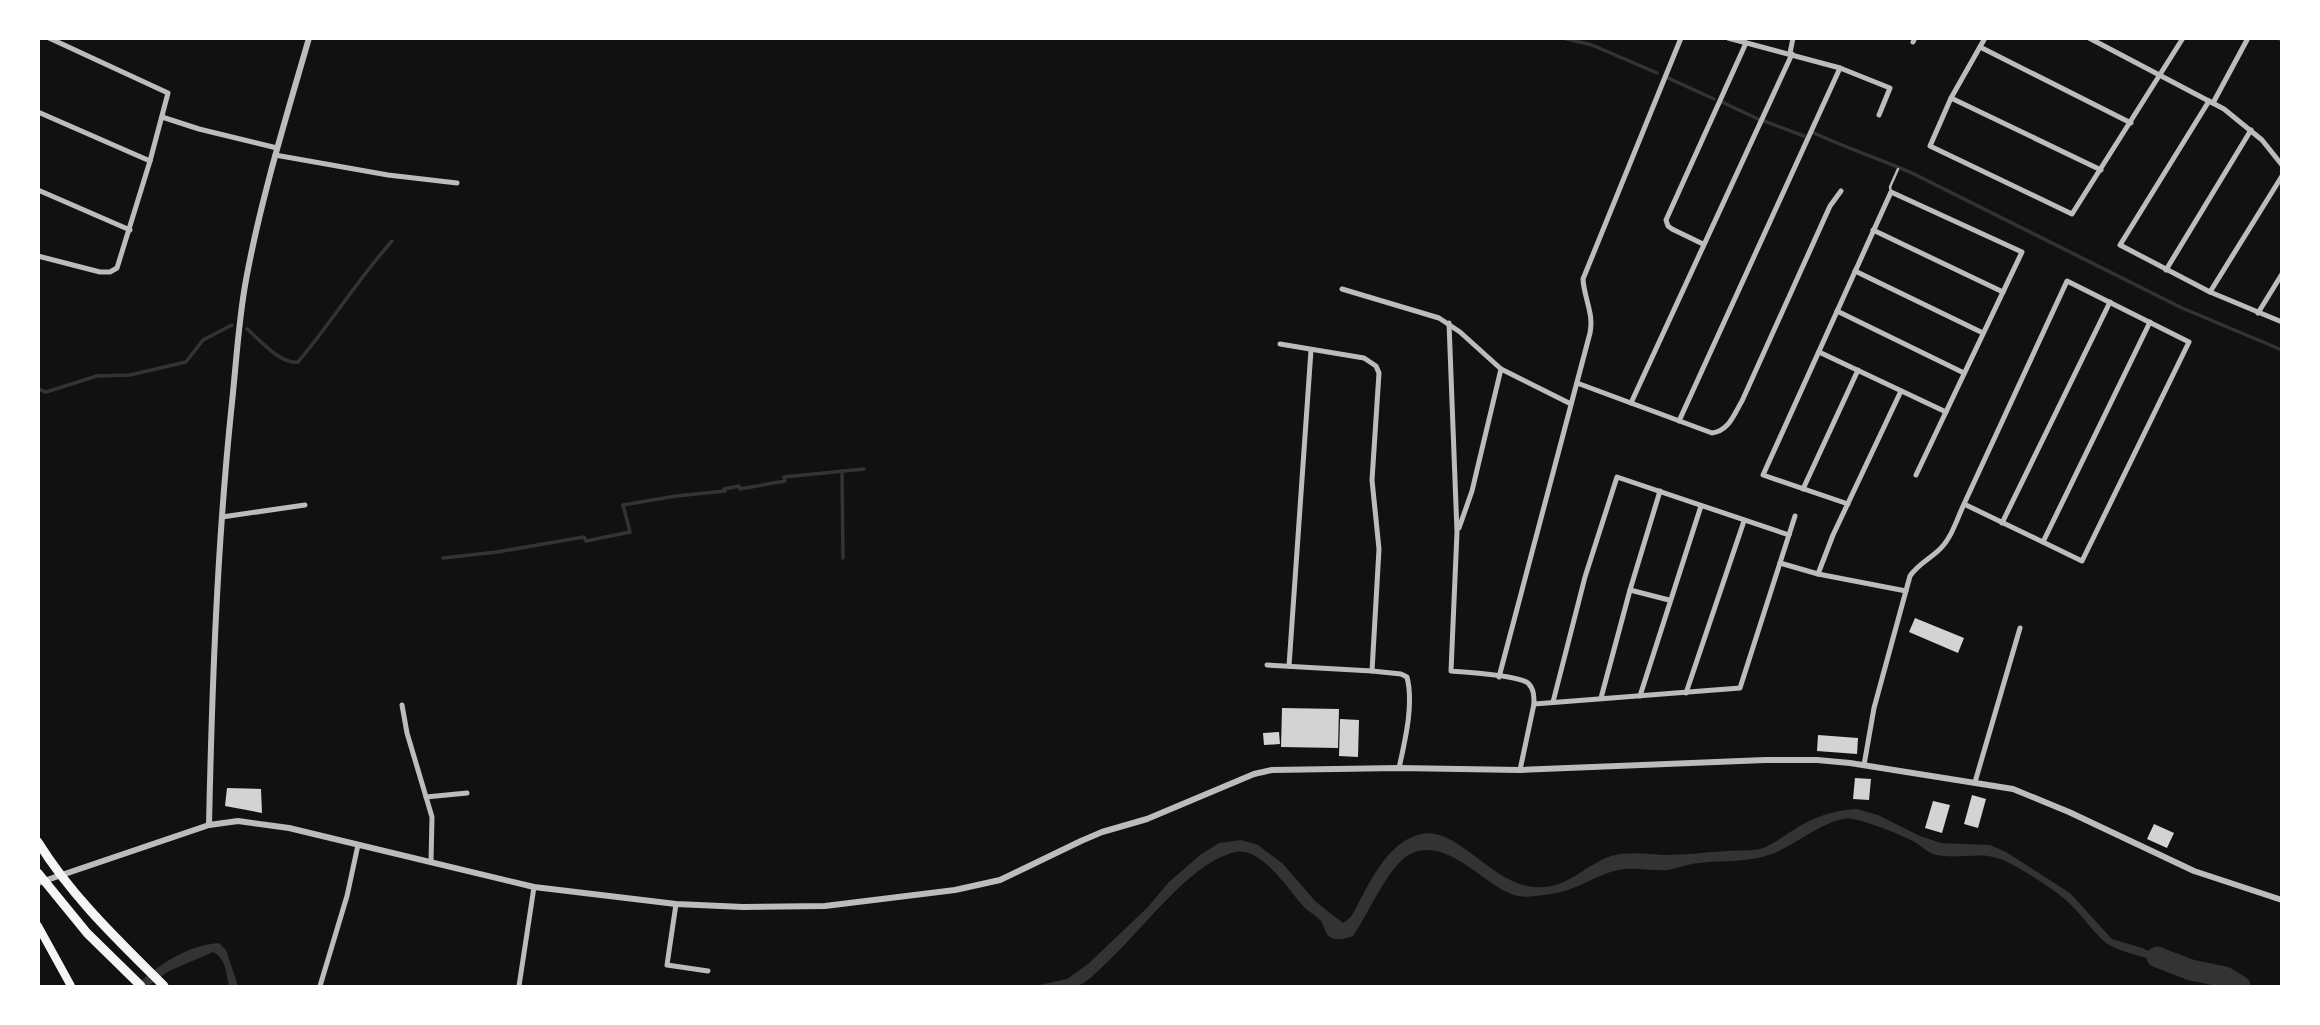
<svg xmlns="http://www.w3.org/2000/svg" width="2320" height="1025" font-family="Quicksand,sans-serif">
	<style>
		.water { fill: #333 }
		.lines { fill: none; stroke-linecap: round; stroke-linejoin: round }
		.stream { stroke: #333; stroke-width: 3.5 }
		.river { stroke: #333; stroke-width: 21 }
		.building { fill: #d3d3d3 }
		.service { stroke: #bcbcbc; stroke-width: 2.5 }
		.minor { stroke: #bcbcbc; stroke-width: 5 }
		.tertiary { stroke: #bcbcbc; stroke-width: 6 }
		.primary { stroke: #f5f5f5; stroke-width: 8 }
		.motorway { stroke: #f5f5f5; stroke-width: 9 }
	</style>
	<rect width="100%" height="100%" fill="#111"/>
	<!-- water -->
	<g class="water">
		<path d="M1857 809 1878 815 1920 836 1941 843 1990 845 2006 852 2070 893 2112 939 2142 948 2182 966C2163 962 2120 953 2106 943 2094 933 2085 919 2074 908 2062 895 2046 885 2032 876 2019 868 2003 858 1988 856 1971 854 1947 860 1931 853 1924 850 1919 844 1913 841 1899 834 1869 822 1853 819 1832 814 1794 846 1772 854 1747 863 1725 860 1699 863 1688 864 1678 868 1668 870 1654 871 1640 868 1626 869 1600 871 1581 889 1556 893 1543 895 1527 899 1514 895 1482 884 1447 836 1410 854 1388 866 1368 915 1353 936 1347 938 1339 941 1332 938 1324 934 1325 927 1321 921 1317 916 1309 912 1304 907 1289 891 1262 847 1236 852 1190 861 1139 935 1103 966 1096 973 1087 982 1078 986 1066 990 1047 987 1035 986L1067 979 1088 964 1147 908 1169 882 1200 855 1219 843 1241 840 1258 845 1283 864 1316 902 1343 923 1351 917C1367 889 1385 842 1421 834 1460 825 1495 892 1544 887 1571 885 1587 864 1611 856 1628 851 1647 854 1664 855 1686 855 1706 852 1728 851 1738 850 1750 851 1760 849 1771 846 1782 837 1792 831 1811 818 1833 810 1857 809Z"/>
		<path d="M219 943 226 950 238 986H229C226 974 226 958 213 952L169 971 148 986H135C159 965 185 946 219 943Z"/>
	</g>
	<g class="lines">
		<!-- stream -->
		<g class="stream">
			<path d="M1563 38 1592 45 1657 73"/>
			<path d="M2278 38 2282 41"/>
			<path d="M1668 78 1714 99"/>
			<path d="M1722 102 1758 119"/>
			<path d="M1764 121 1804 136"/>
			<path d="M1814 133C1846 148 1880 159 1912 173L2182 308 2282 350"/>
			<path d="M247 329C260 340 281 365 298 362 331 323 358 279 392 241"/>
			<path d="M38 389 46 392 97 376 130 375 186 362 203 340 232 325"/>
			<path d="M842 471 843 558"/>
			<path d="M443 558 497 552 584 537 586 541 630 532 623 505 676 496 725 491 724 489 739 486 740 489 785 481 784 477 864 469"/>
		</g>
		<!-- river -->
		<path class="river" d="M2157 957 2191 970 2225 977 2240 986"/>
	</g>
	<!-- building -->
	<g class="building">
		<path d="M1915 618 1964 638 1958 653 1909 632Z"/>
		<path d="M1282 708 1339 709 1338 748 1281 747Z"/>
		<path d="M1340 719 1359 720 1358 757 1339 756Z"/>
		<path d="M1279 732 1280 744 1264 745 1263 733Z"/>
		<path d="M1818 735 1858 738 1857 754 1817 751Z"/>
		<path d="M1855 778 1871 779 1869 800 1853 799Z"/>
		<path d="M227 788 261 789 262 813 225 806Z"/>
		<path d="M1972 795 1986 799 1978 828 1964 824Z"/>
		<path d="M1933 801 1950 805 1942 833 1925 828Z"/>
		<path d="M2154 824 2174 833 2167 848 2147 839Z"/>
	</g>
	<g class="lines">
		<!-- service -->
		<path class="service" d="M1891 192 1890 187 1898 169"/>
		<!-- minor -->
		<g class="minor">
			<path d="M1728 38 1840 68 1890 88 1879 115"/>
			<path d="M1985 38 1951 98 1930 146 2072 214 2183 38"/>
			<path d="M2089 38 2224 109 2262 140 2282 165"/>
			<path d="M1913 42 1915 38"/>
			<path d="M1980 47 2131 123"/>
			<path d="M1790 53 1793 38"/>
			<path d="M1951 98 2101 170"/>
			<path d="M2209 101 2120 245 2210 292 2282 322"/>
			<path d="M2213 103 2248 38"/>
			<path d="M38 112 150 161"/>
			<path d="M162 117 199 129 277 148"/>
			<path d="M275 155 388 175 457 183"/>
			<path d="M38 190 130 230"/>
			<path d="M1873 230 2003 292"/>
			<path d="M1703 244 1672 229 1668 226 1666 220 1746 43"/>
			<path d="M38 256 100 272H110L117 268 150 161 168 93 49 38"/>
			<path d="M2166 270 2251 130"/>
			<path d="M1855 271 1983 333"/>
			<path d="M1342 289 1439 318 1460 332 1501 369 1571 404"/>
			<path d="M2210 292 2282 176"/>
			<path d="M1837 311 1964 373"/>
			<path d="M2258 313 2282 274"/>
			<path d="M1449 323 1457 532 1451 671C1466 672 1517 675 1528 683 1534 689 1534 696 1534 704L1520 770"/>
			<path d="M1280 344 1364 358 1376 366 1379 373 1372 480 1379 549 1372 671"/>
			<path d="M1819 352 1946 412"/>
			<path d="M1577 383 1712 433C1729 431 1734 414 1742 401L1830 206 1841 191"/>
			<path d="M1631 403 1792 54"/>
			<path d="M1679 421 1840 68"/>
			<path d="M1803 489 1858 370"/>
			<path d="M1848 504 1763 475 1891 192 2022 252 1916 475"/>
			<path d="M222 517 305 505"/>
			<path d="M2002 523 2110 302"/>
			<path d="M1459 528 1472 491 1501 369"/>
			<path d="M2043 542 2150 322"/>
			<path d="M1780 563 1818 574 1906 591"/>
			<path d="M1818 574 1833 535 1901 391"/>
			<path d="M1630 590 1669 600"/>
			<path d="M1267 665 1372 671 1401 674 1407 677C1414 704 1405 741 1399 768"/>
			<path d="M1289 666 1311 350"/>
			<path d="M1499 677 1590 333C1594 313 1584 298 1583 279L1681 38"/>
			<path d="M1686 693 1744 521"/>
			<path d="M1640 696 1701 506"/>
			<path d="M1601 698 1630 590 1660 491"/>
			<path d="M1553 702 1585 577 1617 477 1789 535"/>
			<path d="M1534 704 1740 688 1795 516"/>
			<path d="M402 705 407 733 432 817 431 861"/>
			<path d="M1864 765 1874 708 1910 576C1918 564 1930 559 1940 549 1952 537 1957 519 1964 504L2067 281 2189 342 2082 561 1964 504"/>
			<path d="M1975 782 2020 628"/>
			<path d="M426 797 467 793"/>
			<path d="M676 904 667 965 708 971"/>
			<path d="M320 986 347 896 358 845"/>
			<path d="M519 986 534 887"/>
		</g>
		<!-- tertiary -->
		<g class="tertiary">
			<path d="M209 825C212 687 217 549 231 412 236 368 238 323 246 280 261 198 286 118 309 38"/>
			<path d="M38 883 209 825 238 821 289 828 534 887 676 904 743 907 825 906 955 890 1000 880 1081 841 1102 832 1147 819 1254 774 1272 770 1399 768 1520 770 1765 760H1817L1850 763 2013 789 2069 812 2194 871 2282 900"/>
		</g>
		<!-- primary -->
		<path class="primary" d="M38 926 71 986"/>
		<!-- motorway -->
		<g class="motorway">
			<path d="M38 842C72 897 119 941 164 986"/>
			<path d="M38 873 87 933 141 986"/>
		</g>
	</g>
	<!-- border -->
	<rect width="2320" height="1025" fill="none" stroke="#ffffff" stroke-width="80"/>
</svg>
